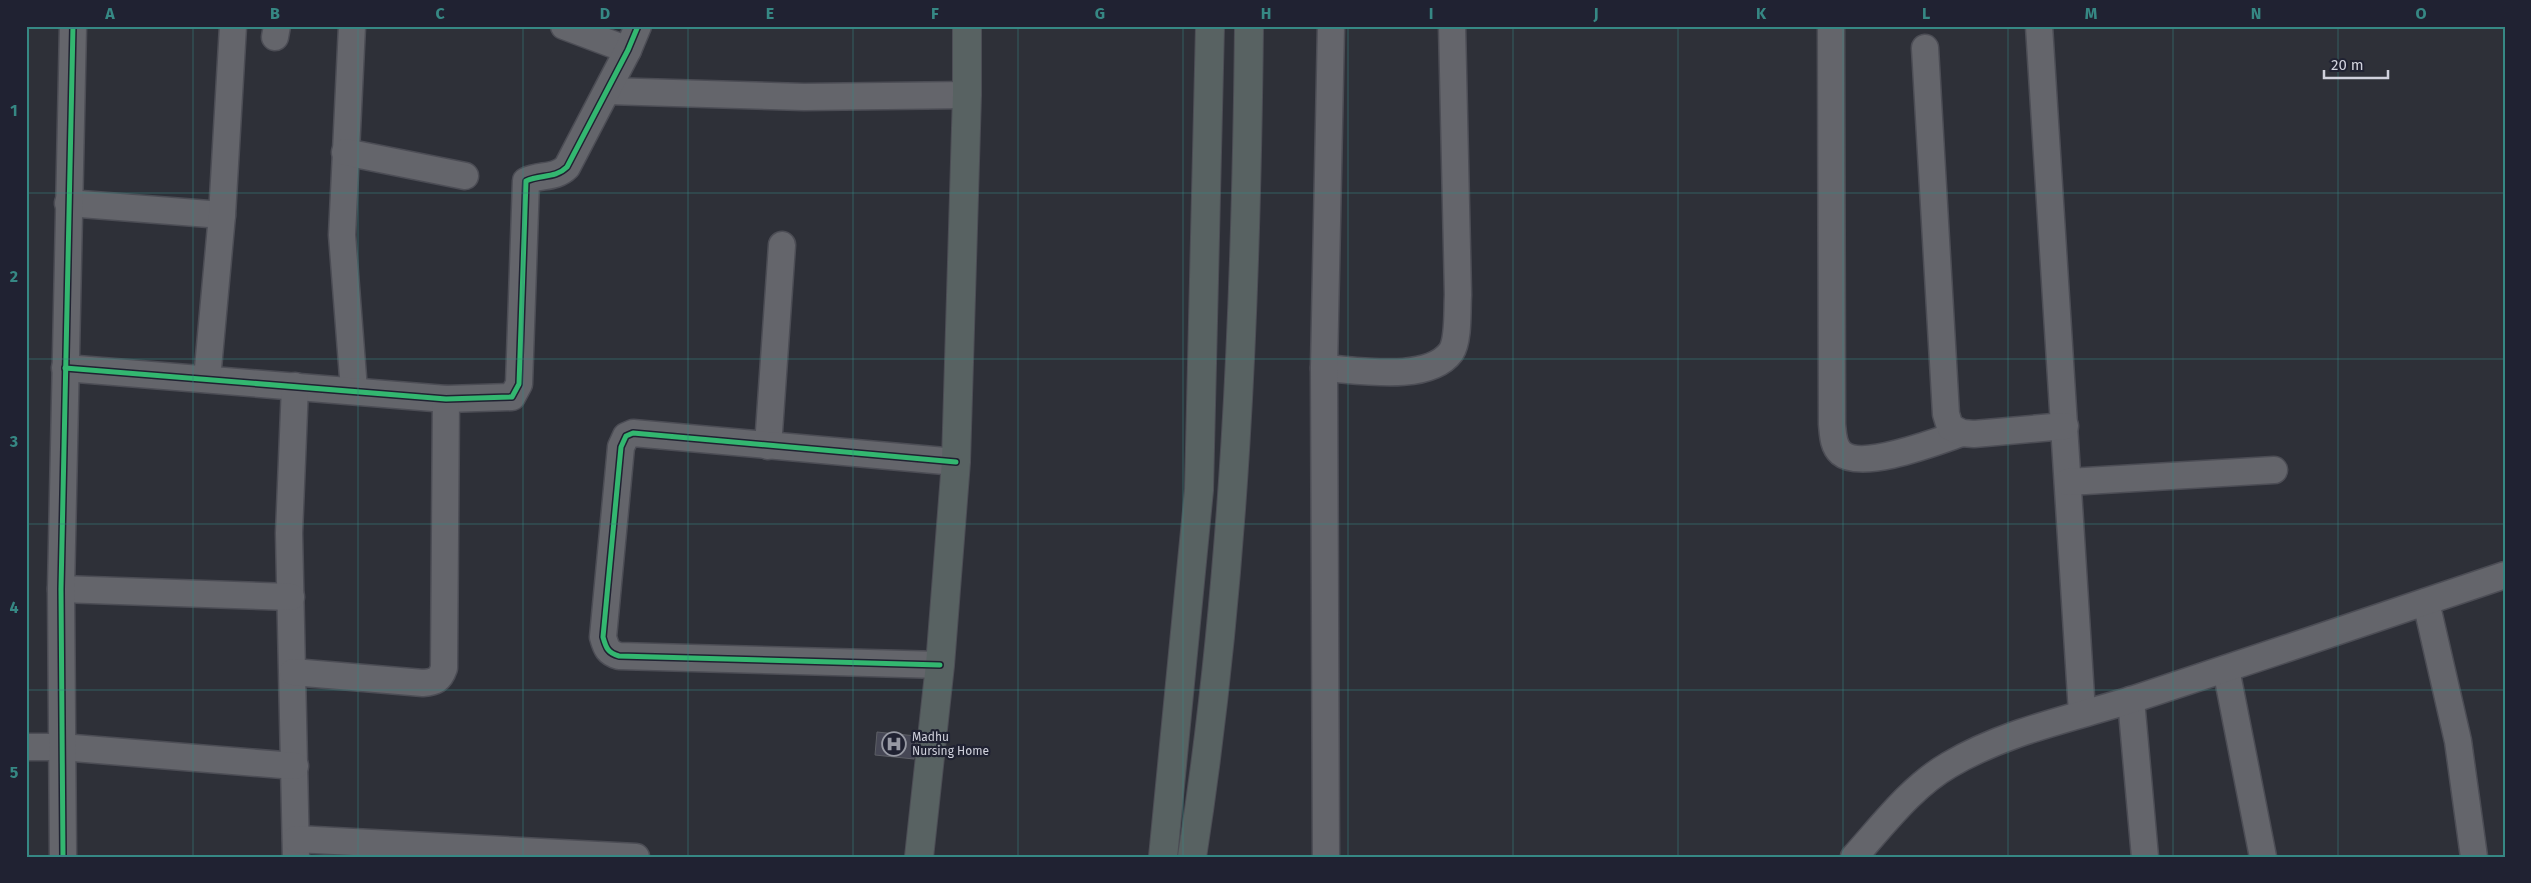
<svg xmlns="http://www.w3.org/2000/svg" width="2531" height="883" font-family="'Fira Sans',sans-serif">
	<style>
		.building { fill: #464755; stroke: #5c5e65 }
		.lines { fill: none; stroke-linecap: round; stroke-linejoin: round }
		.minor-casing { stroke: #4c4d55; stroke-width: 29 }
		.major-casing { stroke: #4c4d55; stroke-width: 30 }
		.minor { stroke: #64656b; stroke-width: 26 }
		.major { stroke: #586262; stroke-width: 28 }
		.cycleway-casing { stroke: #202232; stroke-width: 8 }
		.cycleway { stroke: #33b770; stroke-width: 5 }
		.grid { fill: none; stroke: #368884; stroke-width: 1; stroke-opacity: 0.55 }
		.labels { text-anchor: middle; stroke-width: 4.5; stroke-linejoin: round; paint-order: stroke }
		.poi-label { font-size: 12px; fill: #d0d1dc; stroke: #202232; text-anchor: start }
		.neatline { fill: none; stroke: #368884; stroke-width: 2 }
		.grid-label { font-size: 16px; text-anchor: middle; font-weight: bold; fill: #368884 }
	</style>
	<rect width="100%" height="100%" fill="#2e3038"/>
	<!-- building -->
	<path class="building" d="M877 732 916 736 914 759 875 755Z"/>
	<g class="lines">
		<!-- minor casing -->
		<g class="minor-casing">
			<g id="minor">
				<path d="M352 26 342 235 354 390"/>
				<path d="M564 26 628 50"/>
				<path d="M1831 26 1832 424C1833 435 1833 446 1841 453 1862 471 1938 441 1962 433"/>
				<path d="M2039 26 2082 713"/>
				<path d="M275 37 277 26"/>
				<path d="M1925 48 1946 414 1950 427 1962 433 1974 434 2065 426"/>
				<path d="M608 91 804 97 967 95"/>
				<path d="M345 152 465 176"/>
				<path d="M68 203 222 215"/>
				<path d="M65 368 446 399 512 397 519 384 526 181C540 174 555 179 567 167L628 50 638 26"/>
				<path d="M1324 368C1358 370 1428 383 1451 352 1459 340 1457 309 1458 295L1452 26"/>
				<path d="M207 379 222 215 233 26"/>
				<path d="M295 386 289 533 296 857"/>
				<path d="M768 446 782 245"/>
				<path d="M2068 482 2274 470"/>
				<path d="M61 589 291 597"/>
				<path d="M2426 602 2458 741 2474 857"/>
				<path d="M940 665 619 656C608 653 606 648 603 637L621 447 626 436 633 433 956 462"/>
				<path d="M2226 669 2263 857"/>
				<path d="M293 672 423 683C435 682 440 680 444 668L446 399"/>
				<path d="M2131 700 2145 857"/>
				<path d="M26 747H61L295 766"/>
				<path d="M296 839 636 857"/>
				<path d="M63 857 61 589 73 26"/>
				<path d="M1326 857 1324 368 1331 26"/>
				<path d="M1854 857C1883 825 1911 787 1949 765 2008 730 2075 718 2140 697 2262 657 2383 616 2505 575"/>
			</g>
		</g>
		<!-- major casing -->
		<g class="major-casing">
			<g id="major">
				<path d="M919 857 940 665 956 462 967 95V26"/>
				<path d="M1163 857 1199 490 1210 26"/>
				<path d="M1192 857C1235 582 1246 304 1249 26"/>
			</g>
		</g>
		<!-- minor -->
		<use href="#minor" class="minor"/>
		<!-- major -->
		<use href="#major" class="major"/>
		<!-- cycleway casing -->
		<g class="cycleway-casing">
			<g id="cycleway">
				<path d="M65 368 446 399 512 397 519 384 526 181C540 174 555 179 567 167L628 50 638 26"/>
				<path d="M940 665 619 656C608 653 606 648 603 637L621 447 626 436 633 433 956 462"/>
				<path d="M63 857 61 589 73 26"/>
			</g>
		</g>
		<!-- cycleway -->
		<use href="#cycleway" class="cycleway"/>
	</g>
	<!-- grid -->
	<path class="grid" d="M193 26V857M358 26V857M523 26V857M688 26V857M853 26V857M1018 26V857M1183 26V857M1348 26V857M1513 26V857M1678 26V857M1843 26V857M2008 26V857M2173 26V857M2338 26V857M26 193H2505M26 359H2505M26 524H2505M26 690H2505"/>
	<!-- icons -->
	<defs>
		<g id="hospital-ring" transform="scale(1.25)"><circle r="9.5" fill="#202232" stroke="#9799a3" stroke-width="1.5"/><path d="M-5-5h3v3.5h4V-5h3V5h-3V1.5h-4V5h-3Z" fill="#9799a3"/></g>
	</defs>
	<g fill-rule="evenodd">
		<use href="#hospital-ring" x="894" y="744"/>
	</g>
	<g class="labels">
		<!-- poi labels -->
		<g class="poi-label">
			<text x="912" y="741">Madhu<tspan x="912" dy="14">Nursing Home</tspan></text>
		</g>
	</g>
	<!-- border -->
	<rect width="2531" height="883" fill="none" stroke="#202232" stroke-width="55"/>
	<!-- scale -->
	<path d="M2324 70v8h64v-8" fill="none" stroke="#d0d1dc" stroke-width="2.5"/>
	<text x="2331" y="70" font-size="15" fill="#d0d1dc" stroke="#202232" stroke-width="4" paint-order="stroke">20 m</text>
	<rect x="28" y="28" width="2476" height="828" class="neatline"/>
	<g class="grid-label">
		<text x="110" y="19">A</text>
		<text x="275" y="19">B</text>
		<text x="440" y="19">C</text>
		<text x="605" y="19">D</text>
		<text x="770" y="19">E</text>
		<text x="935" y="19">F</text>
		<text x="1100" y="19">G</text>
		<text x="1266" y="19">H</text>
		<text x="1431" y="19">I</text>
		<text x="1596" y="19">J</text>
		<text x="1761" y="19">K</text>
		<text x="1926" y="19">L</text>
		<text x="2091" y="19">M</text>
		<text x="2256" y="19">N</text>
		<text x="2421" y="19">O</text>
		<text x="14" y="116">1</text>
		<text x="14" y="282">2</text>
		<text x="14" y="447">3</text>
		<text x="14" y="613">4</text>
		<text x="14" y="778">5</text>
	</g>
</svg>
